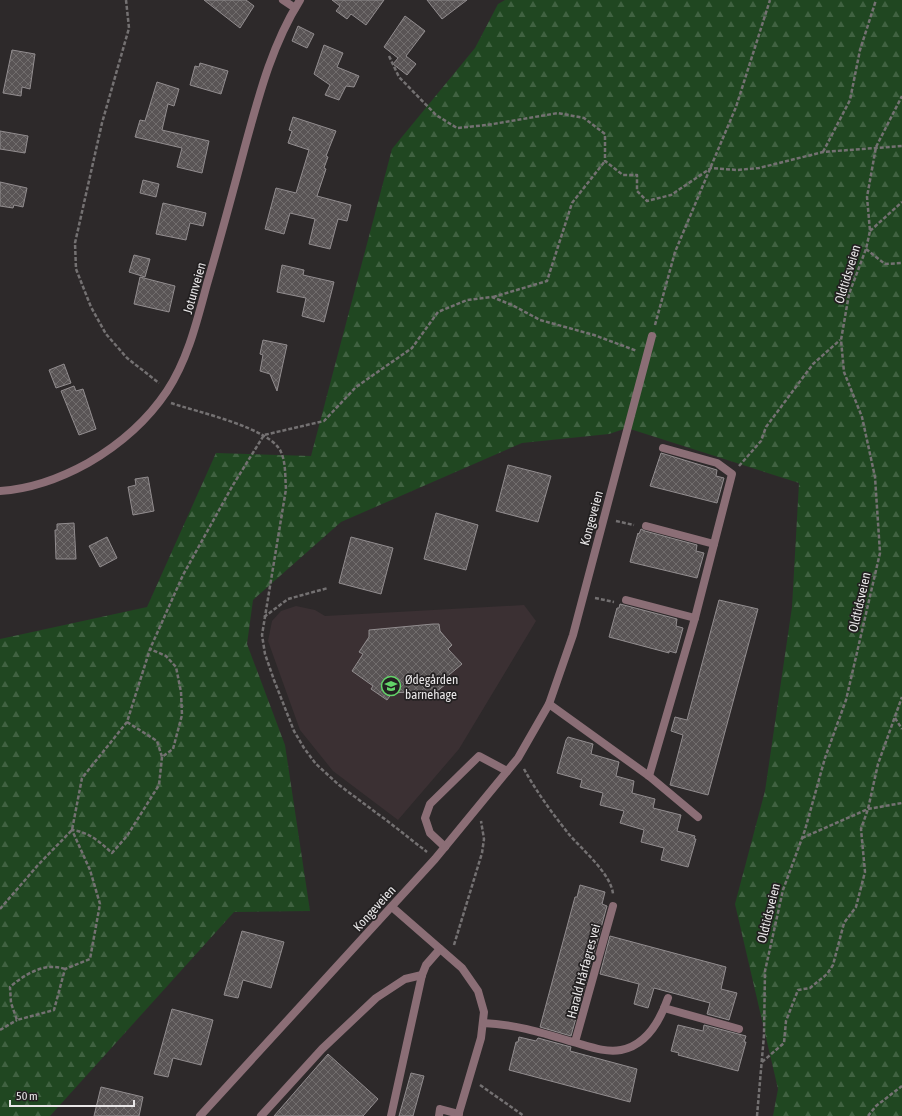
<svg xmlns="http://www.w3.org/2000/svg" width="902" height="1116" font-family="'Asap Condensed',sans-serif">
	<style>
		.built { fill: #3b3033 }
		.forest { fill: url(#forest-firs) }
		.building { fill: url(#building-cross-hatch); stroke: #928d8f }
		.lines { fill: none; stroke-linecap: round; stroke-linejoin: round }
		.path { stroke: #747172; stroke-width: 2.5; stroke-dasharray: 4 2; stroke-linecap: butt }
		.service { stroke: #8b6e76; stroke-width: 8 }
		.minor { stroke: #8b6e76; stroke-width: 8 }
		.labels { text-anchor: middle; stroke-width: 3.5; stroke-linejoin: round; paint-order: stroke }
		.street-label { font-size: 13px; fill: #e9e7e8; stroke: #232021 }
		.poi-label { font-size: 13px; fill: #e9e7e8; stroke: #232021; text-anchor: start }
	</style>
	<defs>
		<pattern id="forest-firs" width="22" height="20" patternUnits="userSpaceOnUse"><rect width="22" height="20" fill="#204721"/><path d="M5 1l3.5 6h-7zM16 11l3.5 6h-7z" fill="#406241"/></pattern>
		<pattern id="building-cross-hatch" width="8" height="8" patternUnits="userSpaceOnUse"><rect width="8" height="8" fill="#595455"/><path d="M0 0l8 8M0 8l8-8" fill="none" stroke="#716d6d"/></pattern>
	</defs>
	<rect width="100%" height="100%" fill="#2d292a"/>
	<!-- built -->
	<path class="built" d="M524 605 536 621 459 749 398 820 333 771 300 730 268 641 272 621 281 611 296 606 315 610 325 616Z"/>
	<!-- forest -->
	<path class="forest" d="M505 0H902V1116H773L778 1089 735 904 765 791 792 607 799 483 627 428 609 434 522 443 341 522 253 600 247 644 285 745 310 911 234 912 50 1116H0V639L147 607 216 453 311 456 392 149 475 48 498 4Z"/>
	<!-- building -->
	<g class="building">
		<path d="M204 0H246L254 6 240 28Z"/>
		<path d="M332 0H384L366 25 351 14 347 19 336 11 340 6Z"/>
		<path d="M427 0H467L442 19Z"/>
		<path d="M405 16 425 31 406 56 416 64 407 75 393 64 398 58 384 47Z"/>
		<path d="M298 26 314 34 307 48 292 41Z"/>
		<path d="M324 45 343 53 337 67 359 76 354 87 346 86 339 100 325 95 330 85 314 74Z"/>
		<path d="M12 50 35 54 30 89 22 87 21 96 3 93Z"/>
		<path d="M200 63 228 71 221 94 190 85 195 66 199 67Z"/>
		<path d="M157 82 179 89 174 106 168 104 162 130 209 141 202 173 177 167 182 148 135 137 140 120 145 121Z"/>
		<path d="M293 117 336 131 326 156 328 157 324 168 326 169 317 196 351 205 347 221 338 219 330 249 309 244 315 219 290 213 284 234 265 229 276 188 296 193 309 150 288 143 292 131 289 130Z"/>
		<path d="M0 131 28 136 25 153 0 149Z"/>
		<path d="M143 180 159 184 156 197 140 193Z"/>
		<path d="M0 182 27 188 23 207 14 205 13 208 0 206Z"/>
		<path d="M163 203 206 213 203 226 190 223 186 240 156 234Z"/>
		<path d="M134 255 150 259 145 277 129 272Z"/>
		<path d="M282 265 304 270 303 275 334 282 324 322 302 316 306 298 277 292Z"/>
		<path d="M140 277 175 286 169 312 134 304Z"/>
		<path d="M263 340 287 345 277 391 270 374 260 371 263 355 260 354Z"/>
		<path d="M64 364 71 383 56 388 49 370Z"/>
		<path d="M74 386 76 391 83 389 96 429 79 435 61 391Z"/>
		<path d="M661 453 717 470 716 476 724 478 717 503 650 486Z"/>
		<path d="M508 465 551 476 538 522 496 511Z"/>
		<path d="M148 477 154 511 133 515 128 487 136 485 135 479Z"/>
		<path d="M436 513 478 525 466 570 424 559Z"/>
		<path d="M74 523 76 559H56L55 530H57V524Z"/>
		<path d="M641 529 645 531 697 545 696 551 704 553 697 578 630 562 638 533 639 534Z"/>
		<path d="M107 537 117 558 100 567 89 546Z"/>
		<path d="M351 537 393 548 381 594 339 583Z"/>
		<path d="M719 600 758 609 708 795 670 785 683 735 671 731 675 717 687 720Z"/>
		<path d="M620 604 677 619 676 626 683 628 676 653 669 651V653L609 637 617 608H619Z"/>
		<path d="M433 624H439L440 631 452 645 448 649 462 664 443 680 446 684 431 696 426 691 392 693 387 700 371 689 373 686 352 671 363 654 359 652 369 637V630Z"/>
		<path d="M568 737 593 744 591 754 619 762 616 776 634 781 632 793 655 799 653 808 681 815 677 831 695 836 694 839H696L688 867 661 860 664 848 641 842 644 830 620 823 624 811 600 805 603 793 580 787 582 780 557 773 566 740Z"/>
		<path d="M580 885 605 892 602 904 607 906 571 1036 540 1027 575 897H577Z"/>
		<path d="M242 931 284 942 271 988 243 980 238 998 224 995Z"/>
		<path d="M610 936 726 967 721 989 737 993 729 1020 707 1014 710 1003 654 988 648 1008 634 1004 639 984 600 974Z"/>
		<path d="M172 1009 213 1020 201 1065 173 1058 168 1077 154 1074Z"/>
		<path d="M678 1025 703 1031 704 1025 746 1036 744 1042H746L738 1071 678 1055 679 1053 671 1051Z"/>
		<path d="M519 1037 536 1041 538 1038 571 1047 570 1051 637 1069 630 1102 509 1070 516 1042H518Z"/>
		<path d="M328 1054 378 1099 363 1116H274Z"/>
		<path d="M411 1073 424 1076 413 1116H399Z"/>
		<path d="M101 1087 143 1097 139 1116H94Z"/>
	</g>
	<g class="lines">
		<!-- path -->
		<g class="path">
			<path d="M126 0 129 28 102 123 75 243 76 269 91 307 106 334 127 358 159 383"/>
			<path d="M389 56 399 77 436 115 457 128 487 125 558 113 584 118 605 134V161L623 175H637V191L647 201 671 195 711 168 737 170 759 168 823 152 902 146"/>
			<path d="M823 152 850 100 860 50 876 0"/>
			<path d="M870 231 902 202"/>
			<path d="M866 249 885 264 902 263"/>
			<path d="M493 297 547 281 572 203 605 161"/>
			<path d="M655 325 675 252 736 107 770 0"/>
			<path d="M171 403C197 412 271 428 281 452 286 463 285 477 286 489L262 635 265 654 274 680 294 731 304 748 316 764 339 785 390 823 427 852"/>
			<path d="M739 466 761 441 766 427 813 364 840 340"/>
			<path d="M616 521 634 525"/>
			<path d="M595 598 614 602"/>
			<path d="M264 617 288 599 328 588"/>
			<path d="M895 718 902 729"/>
			<path d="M127 722 157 741 162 757 173 749 182 715 181 692 176 667 166 656 150 649"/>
			<path d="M524 769C536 791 552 813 568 833 581 849 611 873 613 894"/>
			<path d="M802 838 868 809 902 803"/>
			<path d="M0 909 38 865 72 830 82 778 127 722 150 649 183 575 233 485 264 435 324 421 356 387 412 348 438 312 467 300 492 297 512 305 540 320 594 335 637 351"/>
			<path d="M454 945 482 853 484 839 481 821"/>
			<path d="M65 969C45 962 25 974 10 987L11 1003 17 1020 54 1010 65 969 90 959 100 904 90 870 72 830C89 832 100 842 112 853L127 836 159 785 162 757"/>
			<path d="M0 1030 17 1020"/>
			<path d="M762 1062 784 1043 786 1021 798 990 810 988 827 974 833 965 844 923 856 907 865 872 861 829 868 809 878 764 902 697"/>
			<path d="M480 1085 524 1116"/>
			<path d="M757 1116 764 1035 765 971 783 890 805 830 825 758 846 700 880 553 875 477 862 417 844 372 841 340 849 294 866 249 870 231 867 197 876 147 902 96"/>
			<path d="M868 1116 876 1106 902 1086"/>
		</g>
		<!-- service -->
		<g class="service">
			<path d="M445 847 430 833 425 818 430 804 479 756 507 771"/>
			<path d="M261 1116 322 1049 376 998 405 979 422 975"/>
			<path d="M391 1116 422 975 426 965 440 949"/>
			<path d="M439 1116 440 1109 459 1114"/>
		</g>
		<!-- minor -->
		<g class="minor">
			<path d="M283 0 295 8"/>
			<path d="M0 491C31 489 61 478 88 463 119 445 147 421 167 391 188 359 197 321 207 284 220 240 232 195 244 150 258 99 271 46 300 0"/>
			<path d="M646 526 714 544"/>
			<path d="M626 600 695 618"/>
			<path d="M549 704 649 776 698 817"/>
			<path d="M649 776 695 618 732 474 717 463 663 448"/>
			<path d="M392 907 462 968 478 991 484 1012 481 1038 458 1116"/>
			<path d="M664 1008 739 1029"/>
			<path d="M483 1023C514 1024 543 1033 573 1042 588 1046 605 1053 621 1050 647 1045 660 1021 668 998"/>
			<path d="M575 1042 613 906"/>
			<path d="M200 1116 435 859 518 758 549 704 573 635 652 336"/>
		</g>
	</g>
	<!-- icons -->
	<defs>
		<g id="school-ring" transform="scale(1)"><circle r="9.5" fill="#232021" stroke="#63d469" stroke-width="1.5"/><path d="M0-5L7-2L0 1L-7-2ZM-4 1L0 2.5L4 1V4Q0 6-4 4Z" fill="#63d469"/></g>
	</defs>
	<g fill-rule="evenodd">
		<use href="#school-ring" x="391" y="686"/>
	</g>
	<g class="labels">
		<!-- street labels -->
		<g class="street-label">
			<text transform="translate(847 274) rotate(-73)" y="5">Oldtidsveien</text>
			<text transform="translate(194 288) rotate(-74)" y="5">Jotunveien</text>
			<text transform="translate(591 518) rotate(-75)" y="5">Kongeveien</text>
			<text transform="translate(859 602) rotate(-77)" y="5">Oldtidsveien</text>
			<text transform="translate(374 908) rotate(-48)" y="5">Kongeveien</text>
			<text transform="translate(768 913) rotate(-76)" y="5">Oldtidsveien</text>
			<text transform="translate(583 971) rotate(-75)" y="5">Harald Hårfagres vei</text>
		</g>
		<!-- poi labels -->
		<g class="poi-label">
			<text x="405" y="684">Ødegården<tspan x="405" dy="15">barnehage</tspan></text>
		</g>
	</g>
	<!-- scale -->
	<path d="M10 1100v6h124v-6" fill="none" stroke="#e9e7e8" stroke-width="2"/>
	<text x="16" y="1100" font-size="12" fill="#e9e7e8" stroke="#232021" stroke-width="3" paint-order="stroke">50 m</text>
</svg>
